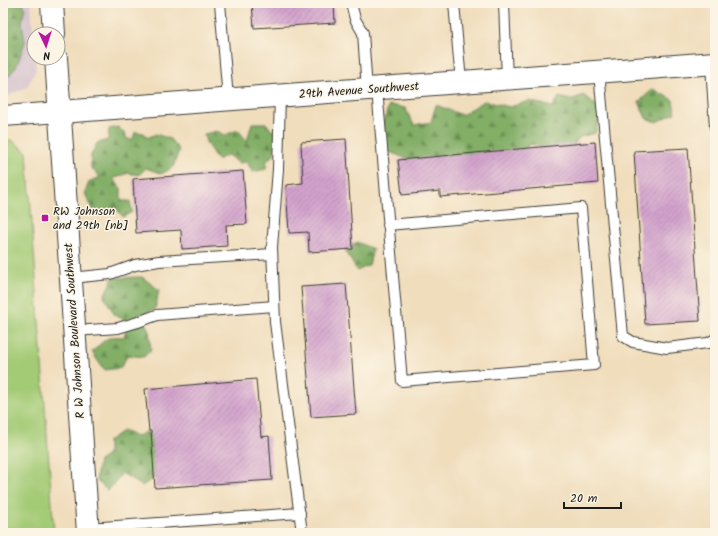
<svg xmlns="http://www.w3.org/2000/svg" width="718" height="536" font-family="Kalam,sans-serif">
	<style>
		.industrial { fill: #d1bdcc }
		.green { fill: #a3ca75; stroke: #607348 }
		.forest { fill: url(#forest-firs); stroke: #4f6541 }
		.building { fill: url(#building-hatch) }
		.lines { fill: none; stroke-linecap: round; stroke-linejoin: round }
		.lane-casing { stroke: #3c3934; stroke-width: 12 }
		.street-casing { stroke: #3c3934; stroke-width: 22 }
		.secondary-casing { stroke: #3c3934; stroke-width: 24 }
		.lane { stroke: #fff; stroke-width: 10 }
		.street { stroke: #fff; stroke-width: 20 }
		.secondary { stroke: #fff; stroke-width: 22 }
		.poi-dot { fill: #b5179e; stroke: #fcf5e5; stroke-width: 1.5 }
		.labels { text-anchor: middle; stroke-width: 3; stroke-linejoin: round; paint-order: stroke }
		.street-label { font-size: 12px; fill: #1c1c1c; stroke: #fcf5e5 }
		.poi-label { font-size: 12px; fill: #1c1c1c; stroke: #fcf5e5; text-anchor: start }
	</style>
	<defs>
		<pattern id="forest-firs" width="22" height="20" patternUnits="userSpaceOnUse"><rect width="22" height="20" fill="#82ae66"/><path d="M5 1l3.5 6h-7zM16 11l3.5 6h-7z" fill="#6a8d53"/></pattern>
		<pattern id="building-hatch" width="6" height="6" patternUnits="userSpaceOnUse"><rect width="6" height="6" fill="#d3a3cd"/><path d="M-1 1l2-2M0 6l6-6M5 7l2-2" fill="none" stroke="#aa84a6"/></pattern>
	</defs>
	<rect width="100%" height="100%" fill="#fcf5e5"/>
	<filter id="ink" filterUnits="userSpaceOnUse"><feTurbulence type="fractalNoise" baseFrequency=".025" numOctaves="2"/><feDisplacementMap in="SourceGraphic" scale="8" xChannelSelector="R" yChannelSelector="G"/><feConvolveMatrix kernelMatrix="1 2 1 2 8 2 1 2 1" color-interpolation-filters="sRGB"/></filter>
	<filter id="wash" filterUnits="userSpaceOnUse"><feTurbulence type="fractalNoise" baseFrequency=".012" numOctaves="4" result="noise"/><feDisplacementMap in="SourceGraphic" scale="16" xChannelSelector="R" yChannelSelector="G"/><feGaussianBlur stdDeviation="0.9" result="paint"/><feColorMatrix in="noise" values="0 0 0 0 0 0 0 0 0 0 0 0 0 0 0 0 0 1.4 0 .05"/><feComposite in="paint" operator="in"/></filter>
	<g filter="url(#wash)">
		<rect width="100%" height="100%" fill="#f0ddbc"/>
		<!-- industrial -->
		<path class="industrial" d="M3 3H31L34 58H35L36 70 27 87 3 98Z"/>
		<!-- green -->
		<path class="green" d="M11 140 27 152 54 533H3V141Z"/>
		<!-- forest -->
		<g class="forest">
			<path d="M7 3H22L25 7 22 22 25 42 17 65 3 84V37L6 29 4 23Z"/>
			<path d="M653 89 673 100 675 113 656 122 646 118 639 102Z"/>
			<path d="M583 95 602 109 595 133 580 137 573 145 560 153 531 144 507 161 472 165 437 156 415 162 387 151 380 131 389 105 405 108 414 125 431 122 436 105 462 115 484 101 510 107 529 101 553 107 559 97 571 100Z"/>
			<path d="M252 123H266L272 131H277L274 155 267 160 266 169 253 172 247 162 239 163 228 155 217 160 206 142 204 134 217 131 225 135 238 130 247 141Z"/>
			<path d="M118 127 126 135V139H133L135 132 144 133 147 138 156 134 170 139 179 150 173 167 162 174 146 168 139 175 128 173 113 179 121 188V201H130L132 212 123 217 116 208 105 214 92 209 85 193 89 182 100 177 91 168V155L97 143 108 140 109 129Z"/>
			<path d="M357 242 373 249 369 265 357 271 345 250Z"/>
			<path d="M142 277 159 290 155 309 138 315 149 329 151 350 144 357 128 355 120 368 104 370 92 352C104 341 106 335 124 337L127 326 132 324 115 315 104 296 113 278Z"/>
			<path d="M124 430 136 437 147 431 160 444 161 469 154 478 142 486 122 473 108 491 96 480 99 461 108 455V441Z"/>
		</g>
		<g id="blocks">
			<!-- building -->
			<g class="building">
				<path d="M252 3H334L335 23 254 28Z"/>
				<path d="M346 139 353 249 309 252 308 232 289 233 286 185 303 183 301 142Z"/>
				<path d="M595 142 598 183 440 197V191L402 195 398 160Z"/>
				<path d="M688 148 700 321 645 324 634 151Z"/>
				<path d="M243 171 247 224 226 225 227 246 182 249 181 230 136 233 133 179Z"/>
				<path d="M346 284 356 414 311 417 301 287Z"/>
				<path d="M256 379 261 437 269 436 272 480 155 488 151 431H149L145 389Z"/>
			</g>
		</g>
	</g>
	<g filter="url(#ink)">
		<use href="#blocks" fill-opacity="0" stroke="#3c3934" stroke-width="1"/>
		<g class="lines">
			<!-- lane casing -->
			<g class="lane-casing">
				<g id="lane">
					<path d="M220 3 228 99"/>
					<path d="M351 3 355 19 363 33 367 90"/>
					<path d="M454 3 461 82"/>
					<path d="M504 3 507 79"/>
					<path d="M711 64 715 127"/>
					<path d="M599 72 623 336 633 342 667 348 708 343 715 339"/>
					<path d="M377 89 402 381 594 365 581 208 388 225"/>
					<path d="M280 95 278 169 272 247 275 322 302 533"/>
					<path d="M71 278 110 274 135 265 159 261 272 254"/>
					<path d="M74 331 118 328 138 322 157 315 274 306"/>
					<path d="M88 528 300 513"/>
				</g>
			</g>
			<!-- street casing -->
			<g class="street-casing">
				<path id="street" d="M3 116 60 112"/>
			</g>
			<!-- secondary casing -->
			<g class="secondary-casing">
				<g id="secondary">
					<path d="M52 3 54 34"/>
					<path d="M56 58 88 533"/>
					<path d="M60 112 715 63"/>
				</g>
			</g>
			<!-- lane -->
			<use href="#lane" class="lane"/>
			<!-- street -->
			<use href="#street" class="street"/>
			<!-- secondary -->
			<use href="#secondary" class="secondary"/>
		</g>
	</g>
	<!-- markers -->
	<rect class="poi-dot" x="41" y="214" width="8" height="8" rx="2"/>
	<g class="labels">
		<!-- street labels -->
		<g class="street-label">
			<text transform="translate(359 90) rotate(-4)" y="4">29th Avenue Southwest</text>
			<text transform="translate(74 331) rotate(-94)" y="4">R W Johnson Boulevard Southwest</text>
		</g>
		<!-- poi labels -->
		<g class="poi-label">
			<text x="53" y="215">RW Johnson<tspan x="53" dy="14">and 29th [nb]</tspan></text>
		</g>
	</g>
	<!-- margin -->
	<rect width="718" height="536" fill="none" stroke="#fcf5e5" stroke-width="16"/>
	<!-- north arrow -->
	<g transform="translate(46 46) rotate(176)"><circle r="19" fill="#fcf5e5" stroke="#a29e95"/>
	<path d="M0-3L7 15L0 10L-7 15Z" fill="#b5179e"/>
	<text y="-6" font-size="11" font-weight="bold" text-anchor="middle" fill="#1c1c1c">N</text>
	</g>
	<!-- scale -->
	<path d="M564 502v6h57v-6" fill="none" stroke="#1c1c1c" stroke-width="2"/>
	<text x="570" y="502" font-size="12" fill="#1c1c1c" stroke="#fcf5e5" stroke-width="3" paint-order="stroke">20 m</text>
</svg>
